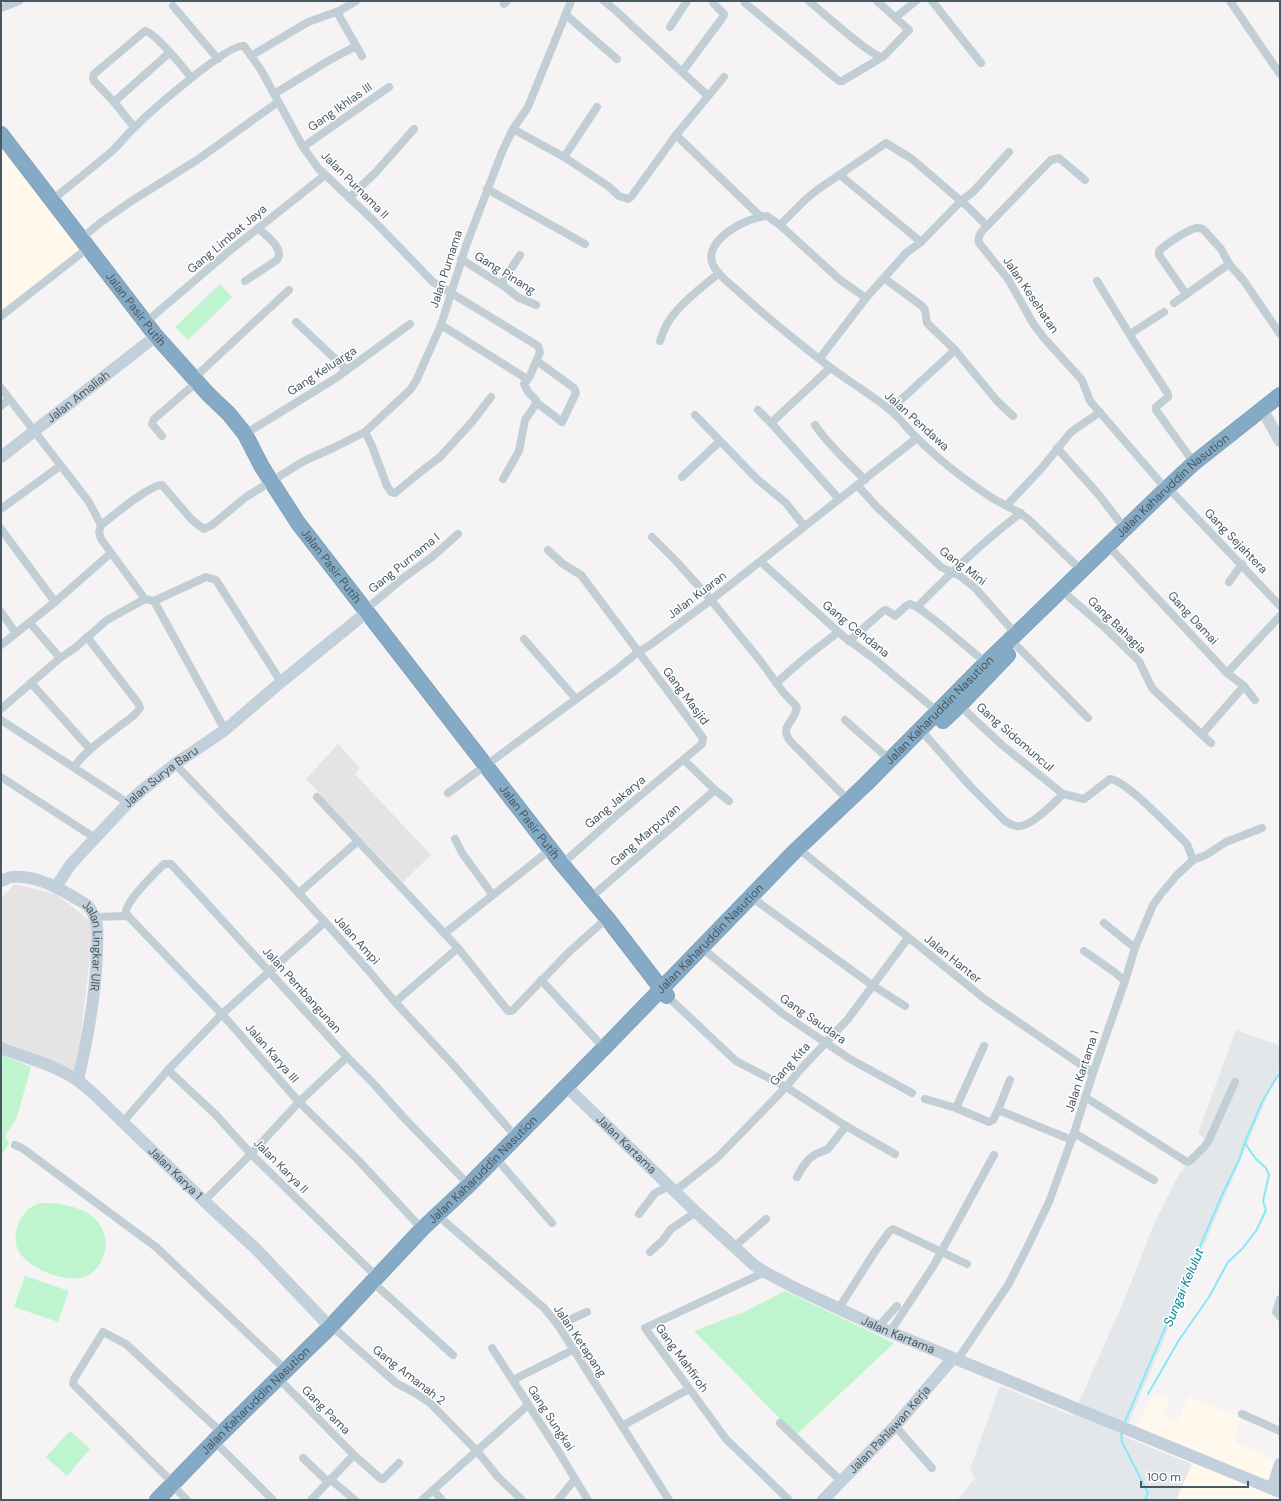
<svg xmlns="http://www.w3.org/2000/svg" width="1281" height="1501" font-family="'DM Sans',sans-serif">
	<style>
		.commercial { fill: #fef8ed }
		.education { fill: #e6e3e5 }
		.airport { fill: #e4e7ea }
		.green { fill: #bef5cf }
		.lines { fill: none; stroke-linecap: round; stroke-linejoin: round }
		.stream { stroke: #86e9f7; stroke-width: 2 }
		.highway-casing { stroke: #7095b2; stroke-width: 16 }
		.street { stroke: #c2ced5; stroke-width: 8 }
		.secondary { stroke: #c2d0db; stroke-width: 12 }
		.highway { stroke: #85aac6; stroke-width: 15 }
		.labels { text-anchor: middle; stroke-width: 3; stroke-linejoin: round; paint-order: stroke }
		.street-label { font-size: 12px; fill: #485863; stroke: #fff }
		.water-label { font-size: 13px; font-style: italic; fill: #048192; stroke: #fff }
	</style>
	<rect width="100%" height="100%" fill="#f5f3f3"/>
	<!-- commercial -->
	<g class="commercial">
		<path d="M1 139 85 251 1 308Z"/>
		<path d="M1154 1394 1169 1399 1163 1416 1177 1422 1189 1396 1240 1418 1235 1442 1280 1463V1500H1176L1192 1464 1128 1438Z"/>
	</g>
	<!-- education -->
	<g class="education">
		<path d="M338 744 360 768 355 774 431 855 403 882 306 779Z"/>
		<path d="M14 884 56 894 94 924 76 1075 1 1048V899Z"/>
	</g>
	<!-- airport -->
	<path class="airport" d="M1236 1030 1280 1046V1067L1123 1436 1192 1464 1176 1500H957L975 1478 970 1469 1000 1386 1073 1416 1125 1298 1153 1226 1178 1176 1205 1140 1198 1133Z"/>
	<!-- green -->
	<g class="green">
		<path d="M220 284 232 297 188 340 175 327Z"/>
		<path d="M1 1054 31 1067 17 1117 5 1136 9 1143 1 1156Z"/>
		<path d="M44 1203C61 1203 83 1207 95 1219 113 1236 107 1268 84 1277 64 1283 30 1269 19 1252 10 1236 20 1212 35 1205 38 1203 41 1203 44 1203Z"/>
		<path d="M25 1276 69 1291 58 1322 14 1307Z"/>
		<path d="M785 1291 894 1343 796 1435 694 1331 744 1312Z"/>
		<path d="M70 1431 90 1449 67 1476 46 1457Z"/>
	</g>
	<g class="lines">
		<!-- stream -->
		<g class="stream">
			<path d="M1148 1394 1179 1340 1209 1297 1228 1262 1242 1249 1256 1231 1266 1210 1263 1201 1269 1175 1266 1168 1255 1158 1245 1143"/>
			<path d="M1124 1424 1222 1195 1239 1160 1245 1142 1262 1102 1278 1075 1280 1076"/>
			<path d="M1121 1432 1122 1442 1148 1493 1145 1500"/>
		</g>
		<!-- highway casing -->
		<g class="highway-casing">
			<g id="highway">
				<path id="s7" d="M1 134 156 336 208 394 229 414 245 434 262 467 298 523 562 864 607 918 667 996"/>
				<path d="M943 721 960 705 1008 655"/>
				<path id="s8" d="M157 1500 222 1433 330 1327 422 1229 469 1185 604 1048 794 852 866 784 986 663 1166 489 1194 463 1280 395"/>
			</g>
		</g>
		<!-- street -->
		<g class="street">
			<path d="M604 1 615 10 708 96"/>
			<path d="M809 1C821 11 871 57 883 57L909 30 877 1"/>
			<path d="M932 1 981 63"/>
			<path d="M1230 1 1280 74"/>
			<path d="M745 3 839 81H842L881 58"/>
			<path d="M504 4 507 1"/>
			<path d="M173 6 218 59"/>
			<path d="M1 8 19 1"/>
			<path d="M337 12 362 56"/>
			<path d="M566 15 617 59"/>
			<path d="M896 17 916 1"/>
			<path d="M670 27 687 1"/>
			<path d="M251 56 308 22 339 11 356 1"/>
			<path d="M682 72 723 17 724 14 714 4 713 1"/>
			<path d="M274 94 328 61 356 46"/>
			<path d="M114 102 169 53"/>
			<path d="M134 127 114 102 94 81 93 78 94 74 145 31C154 32 185 69 191 78"/>
			<path d="M513 129 564 157 608 186 619 196 628 199 631 197 676 135 724 77"/>
			<path d="M676 135 761 217"/>
			<path d="M303 147 389 87"/>
			<path d="M1009 152 973 192 961 201 921 242 906 253 866 298 839 279 780 225 767 216C747 217 702 240 713 265 718 276 732 285 740 293 769 319 801 345 831 368 851 383 872 395 891 411 901 419 908 430 918 439 938 459 968 482 992 498 1004 505 1017 510 1028 519L1081 570"/>
			<path d="M564 157 597 107"/>
			<path d="M840 175 921 242"/>
			<path d="M1085 180 1059 158 1051 160 987 226C982 231 977 236 979 243L1008 279 1034 325 1044 338 1082 380 1090 401 1166 489"/>
			<path d="M487 189 585 244"/>
			<path d="M349 198 376 172 414 129"/>
			<path d="M52 200C72 184 92 168 111 152 120 144 126 135 135 127 149 113 228 43 244 46L261 70 303 147 318 168 374 221 433 282 538 346 540 352 530 376 524 384 528 392 536 400V404L525 420 519 451 503 479"/>
			<path d="M780 225 806 199 817 190 886 143 912 159 969 208 987 226"/>
			<path d="M82 238 100 223 130 202 197 160 278 102"/>
			<path d="M461 259 505 287 519 298 536 305"/>
			<path d="M884 278 922 306 925 310 927 323 955 350 997 401 1013 416"/>
			<path d="M245 281 277 260C285 248 266 236 258 228"/>
			<path d="M1097 281 1133 340 1168 394V397L1156 407V410L1194 463"/>
			<path d="M501 284 520 255"/>
			<path d="M1186 294 1159 255V251C1165 245 1188 229 1197 228 1199 228 1200 228 1203 229L1221 249 1229 264 1244 281 1280 334"/>
			<path d="M1174 303 1229 264"/>
			<path d="M1 316 88 248"/>
			<path d="M146 322 227 253 325 175"/>
			<path d="M296 322 347 370"/>
			<path d="M441 325 527 379"/>
			<path d="M1130 334 1164 312"/>
			<path d="M660 341C662 336 664 329 667 324 679 304 701 288 719 273"/>
			<path d="M820 358 866 298"/>
			<path d="M194 378 289 290"/>
			<path d="M1 388 89 502 101 525 99 532 101 539 145 599"/>
			<path d="M536 402 562 422 576 393 574 388 537 361"/>
			<path d="M1 406 9 399"/>
			<path d="M758 410 771 423 839 499"/>
			<path d="M890 410 955 350"/>
			<path d="M695 415 757 479 786 503 804 526"/>
			<path d="M771 423 830 368"/>
			<path d="M815 425C829 446 848 462 865 480"/>
			<path d="M365 432 372 446 387 486 391 492 395 493 423 470 440 457 472 422 491 397"/>
			<path d="M245 434 336 378 410 324"/>
			<path d="M162 436 152 424 154 419 197 382"/>
			<path d="M1057 448 1099 495 1125 529"/>
			<path d="M682 477 720 441"/>
			<path d="M858 486 877 507 941 567 960 576 975 588 1016 634"/>
			<path d="M1174 494 1280 606"/>
			<path d="M1007 505 1041 469 1071 432 1100 412"/>
			<path d="M1 509 60 466"/>
			<path d="M101 525C113 516 149 485 162 485L192 520 204 529 212 525 246 497 304 461 335 447 365 432 410 390 416 381 441 325 467 243 502 152 513 129 528 107 571 1"/>
			<path d="M1 529 55 602"/>
			<path d="M652 537 677 562 711 600 762 663 783 692 797 707C795 723 778 726 791 742L848 800"/>
			<path d="M548 550 563 564 581 575 703 738 702 744 617 815 562 864"/>
			<path d="M1114 552 1227 673 1244 686 1255 700"/>
			<path d="M761 562 843 636 873 658 938 712"/>
			<path d="M1229 582 1242 564"/>
			<path d="M1068 596 1104 627 1139 661 1152 688 1158 694 1211 743"/>
			<path d="M154 601 225 730"/>
			<path d="M917 607C950 574 983 541 1021 513"/>
			<path d="M365 610 402 579 432 557 458 534"/>
			<path d="M1 612 15 632"/>
			<path d="M30 623 60 658"/>
			<path d="M524 639 576 699"/>
			<path d="M849 641 883 611 886 610 895 616 906 606 910 604 917 607 936 621 986 663"/>
			<path d="M1 645 55 602 111 553"/>
			<path d="M1017 646 1088 718"/>
			<path d="M1227 673 1280 616"/>
			<path d="M31 683 90 749"/>
			<path d="M776 683C784 677 790 670 798 664 811 652 825 643 838 632"/>
			<path d="M958 704 1002 745 1063 794 1084 799 1110 779C1127 781 1169 827 1183 840L1187 844 1193 860"/>
			<path d="M1 709 60 658 75 648 107 620 145 599 154 601 206 577 216 580 281 682"/>
			<path d="M1 720 128 803"/>
			<path d="M845 720 890 760"/>
			<path d="M1202 734 1244 686"/>
			<path d="M926 736 970 786 1005 821C1009 823 1012 826 1017 826 1029 829 1054 803 1063 794"/>
			<path d="M684 760 715 790 729 801"/>
			<path d="M175 764 280 873 325 922 368 970 395 1002 457 1069 516 1137"/>
			<path d="M74 767C86 750 105 738 121 725 128 720 135 716 140 708L138 703 87 637"/>
			<path d="M1 777 95 838"/>
			<path d="M448 793 616 670 638 652 650 645 711 600 917 438"/>
			<path d="M317 797 458 948 508 1011H512L569 952 607 918"/>
			<path d="M455 839 462 853 492 894"/>
			<path d="M805 854 986 1000 1093 1073"/>
			<path d="M299 893 358 841"/>
			<path d="M590 898 715 790"/>
			<path d="M758 902 872 985 905 1006"/>
			<path d="M128 916 126 913C125 902 155 873 164 864H171L347 1057 372 1082 405 1119 469 1185"/>
			<path d="M94 917 128 916 222 1014 299 1102 359 1161 422 1229"/>
			<path d="M1104 923 1135 948"/>
			<path d="M445 933 551 849"/>
			<path d="M1084 951 1113 971 1125 981"/>
			<path d="M708 953 783 1014 850 1059 912 1093"/>
			<path d="M541 980 604 1048"/>
			<path d="M667 996 736 1061 786 1087 846 1126 895 1154"/>
			<path d="M395 1002 458 948"/>
			<path d="M168 1070 216 1115 251 1154 377 1277"/>
			<path d="M1085 1097 1187 1162 1190 1161 1204 1147 1208 1142 1235 1082"/>
			<path d="M925 1099 956 1108 989 1122 993 1120 998 1110 1072 1140"/>
			<path d="M956 1108 984 1046"/>
			<path d="M998 1110 1010 1080"/>
			<path d="M123 1122 168 1070 222 1014 325 922"/>
			<path d="M1074 1133 1154 1180"/>
			<path d="M15 1145 22 1148 156 1247 286 1370"/>
			<path d="M501 1164 552 1223"/>
			<path d="M797 1177 802 1168 809 1159 816 1154 828 1149 846 1126"/>
			<path d="M675 1191 718 1157 786 1087 799 1071 848 1019 908 938"/>
			<path d="M204 1201 251 1154 299 1102 347 1057"/>
			<path d="M639 1214 655 1193 670 1186"/>
			<path d="M443 1220 544 1308 558 1325 669 1500"/>
			<path d="M734 1247 766 1219"/>
			<path d="M650 1252 663 1240 671 1229 696 1212"/>
			<path d="M765 1272 645 1328 726 1439 789 1500"/>
			<path d="M378 1287 453 1355"/>
			<path d="M1280 1299 1276 1312 1280 1317"/>
			<path d="M839 1308 874 1253 889 1232 893 1229 967 1264"/>
			<path d="M558 1325 587 1312"/>
			<path d="M878 1327 897 1306"/>
			<path d="M336 1330 396 1383 415 1393 430 1403 477 1451 498 1477 522 1500"/>
			<path d="M890 1332 934 1265 994 1155"/>
			<path d="M492 1348 560 1454 575 1479 558 1500"/>
			<path d="M958 1359 1008 1285 1025 1252 1049 1202 1074 1133 1093 1073 1125 981 1135 948 1153 905 1161 894 1177 875 1193 860 1206 855 1226 842 1262 828"/>
			<path d="M513 1380 573 1350"/>
			<path d="M282 1382 354 1455 381 1479H383L399 1463"/>
			<path d="M1242 1414 1280 1431"/>
			<path d="M780 1423 841 1481"/>
			<path d="M622 1426 689 1389"/>
			<path d="M895 1426 932 1468"/>
			<path d="M220 1447 273 1500"/>
			<path d="M303 1458 328 1482"/>
			<path d="M330 1479 355 1500"/>
			<path d="M575 1479 588 1500"/>
			<path d="M173 1483 73 1384 74 1379 103 1332 126 1344 222 1433"/>
			<path d="M177 1490 187 1500"/>
			<path d="M433 1490 442 1500"/>
			<path d="M311 1500 351 1458"/>
			<path d="M422 1500 528 1405"/>
		</g>
		<!-- secondary -->
		<g class="secondary">
			<path d="M1266 416 1280 441"/>
			<path id="s1" d="M1 457 156 336"/>
			<path id="s2" d="M1 881C5 880 8 877 12 877 38 874 66 892 87 905 92 910 96 919 97 926 98 934 97 943 97 951 96 995 88 1037 78 1080"/>
			<path id="s3" d="M56 887 71 864 128 803 141 791 175 764 225 730 281 682 367 612"/>
			<path id="s4" d="M1 1048C26 1058 56 1065 78 1081 84 1085 89 1090 95 1095L204 1201 256 1249 330 1327"/>
			<path id="s5" d="M571 1091 696 1212 754 1265 765 1272 795 1288 878 1327 1280 1492"/>
			<path d="M1272 1489 1280 1464"/>
			<path id="s6" d="M823 1500 895 1426 953 1358"/>
		</g>
		<!-- highway -->
		<use href="#highway" class="highway"/>
	</g>
	<g class="labels">
		<!-- street labels -->
		<g class="street-label">
			<text transform="translate(340 107) rotate(-35)" y="4">Gang Ikhlas III</text>
			<text transform="translate(355 185) rotate(45)" y="4">Jalan Purnama II</text>
			<text transform="translate(227 239) rotate(-40)" y="4">Gang Limbat Jaya</text>
			<text transform="translate(446 269) rotate(-72)" y="4">Jalan Purnama</text>
			<text transform="translate(505 273) rotate(32)" y="4">Gang Pinang</text>
			<text transform="translate(1031 295) rotate(56)" y="4">Jalan Kesehatan</text>
			<text dy="4" stroke="none"><textPath href="#s7" startOffset="221">Jalan Pasir Putih</textPath></text>
			<text transform="translate(322 371) rotate(-33)" y="4">Gang Keluarga</text>
			<text dy="4" stroke="none"><textPath href="#s1" startOffset="98">Jalan Amaliah</textPath></text>
			<text transform="translate(917 421) rotate(42)" y="4">Jalan Pendawa</text>
			<text dy="4" stroke="none"><textPath href="#s8" startOffset="1436">Jalan Kaharuddin Nasution</textPath></text>
			<text transform="translate(1236 541) rotate(46)" y="4">Gang Sejahtera</text>
			<text transform="translate(404 563) rotate(-39)" y="4">Gang Purnama I</text>
			<text dy="4" stroke="none"><textPath href="#s7" startOffset="545">Jalan Pasir Putih</textPath></text>
			<text transform="translate(963 566) rotate(37)" y="4">Gang Mini</text>
			<text transform="translate(697 595) rotate(-37)" y="4">Jalan Kuaran</text>
			<text transform="translate(1193 618) rotate(47)" y="4">Gang Damai</text>
			<text transform="translate(1117 625) rotate(44)" y="4">Gang Bahagia</text>
			<text transform="translate(856 629) rotate(39)" y="4">Gang Cendana</text>
			<text transform="translate(686 696) rotate(53)" y="4">Gang Masjid</text>
			<text dy="4" stroke="none"><textPath href="#s8" startOffset="1112">Jalan Kaharuddin Nasution</textPath></text>
			<text transform="translate(1015 737) rotate(41)" y="4">Gang Sidomuncul</text>
			<text dy="4" stroke="none"><textPath href="#s3" startOffset="153">Jalan Surya Baru</textPath></text>
			<text transform="translate(615 802) rotate(-40)" y="4">Gang Jakarya</text>
			<text dy="4" stroke="none"><textPath href="#s7" startOffset="869">Jalan Pasir Putih</textPath></text>
			<text transform="translate(645 835) rotate(-41)" y="4">Gang Marpuyan</text>
			<text dy="4" stroke="none"><textPath href="#s8" startOffset="788">Jalan Kaharuddin Nasution</textPath></text>
			<text transform="translate(357 940) rotate(48)" y="4">Jalan Ampi</text>
			<text dy="4" stroke="none"><textPath href="#s2" startOffset="136">Jalan Lingkar UIR</textPath></text>
			<text transform="translate(953 959) rotate(39)" y="4">Jalan Hanter</text>
			<text transform="translate(302 990) rotate(48)" y="4">Jalan Pembangunan</text>
			<text transform="translate(813 1019) rotate(35)" y="4">Gang Saudara</text>
			<text transform="translate(272 1053) rotate(49)" y="4">Jalan Karya III</text>
			<text transform="translate(790 1064) rotate(-48)" y="4">Gang Kita</text>
			<text transform="translate(1082 1071) rotate(-72)" y="4">Jalan Kartama 1</text>
			<text dy="4" stroke="none"><textPath href="#s5" startOffset="77">Jalan Kartama</textPath></text>
			<text transform="translate(281 1166) rotate(45)" y="4">Jalan Karya II</text>
			<text dy="4" stroke="none"><textPath href="#s8" startOffset="464">Jalan Kaharuddin Nasution</textPath></text>
			<text dy="4" stroke="none"><textPath href="#s4" startOffset="218">Jalan Karya 1</textPath></text>
			<text dy="4" stroke="none"><textPath href="#s5" startOffset="413">Jalan Kartama</textPath></text>
			<text transform="translate(580 1341) rotate(56)" y="4">Jalan Ketapang</text>
			<text transform="translate(682 1358) rotate(54)" y="4">Gang Mahfiroh</text>
			<text transform="translate(409 1375) rotate(38)" y="4">Gang Amanah 2</text>
			<text dy="4" stroke="none"><textPath href="#s8" startOffset="140">Jalan Kaharuddin Nasution</textPath></text>
			<text transform="translate(326 1410) rotate(45)" y="4">Gang Pama</text>
			<text transform="translate(551 1418) rotate(57)" y="4">Gang Sungkai</text>
			<text dy="4" stroke="none"><textPath href="#s6" startOffset="97">Jalan Pahlawan Kerja</textPath></text>
		</g>
		<!-- water labels -->
		<g class="water-label">
			<text transform="translate(1183 1287) rotate(-67)" y="5">Sungai Kelulut</text>
		</g>
	</g>
	<!-- border -->
	<rect width="1281" height="1501" fill="none" stroke="#485863" stroke-width="4"/>
	<!-- scale -->
	<path d="M1141 1481v6h107v-6" fill="none" stroke="#485863" stroke-width="2"/>
	<text x="1147" y="1481" font-size="12" fill="#485863" stroke="#ffffff" stroke-width="3" paint-order="stroke">100 m</text>
</svg>
